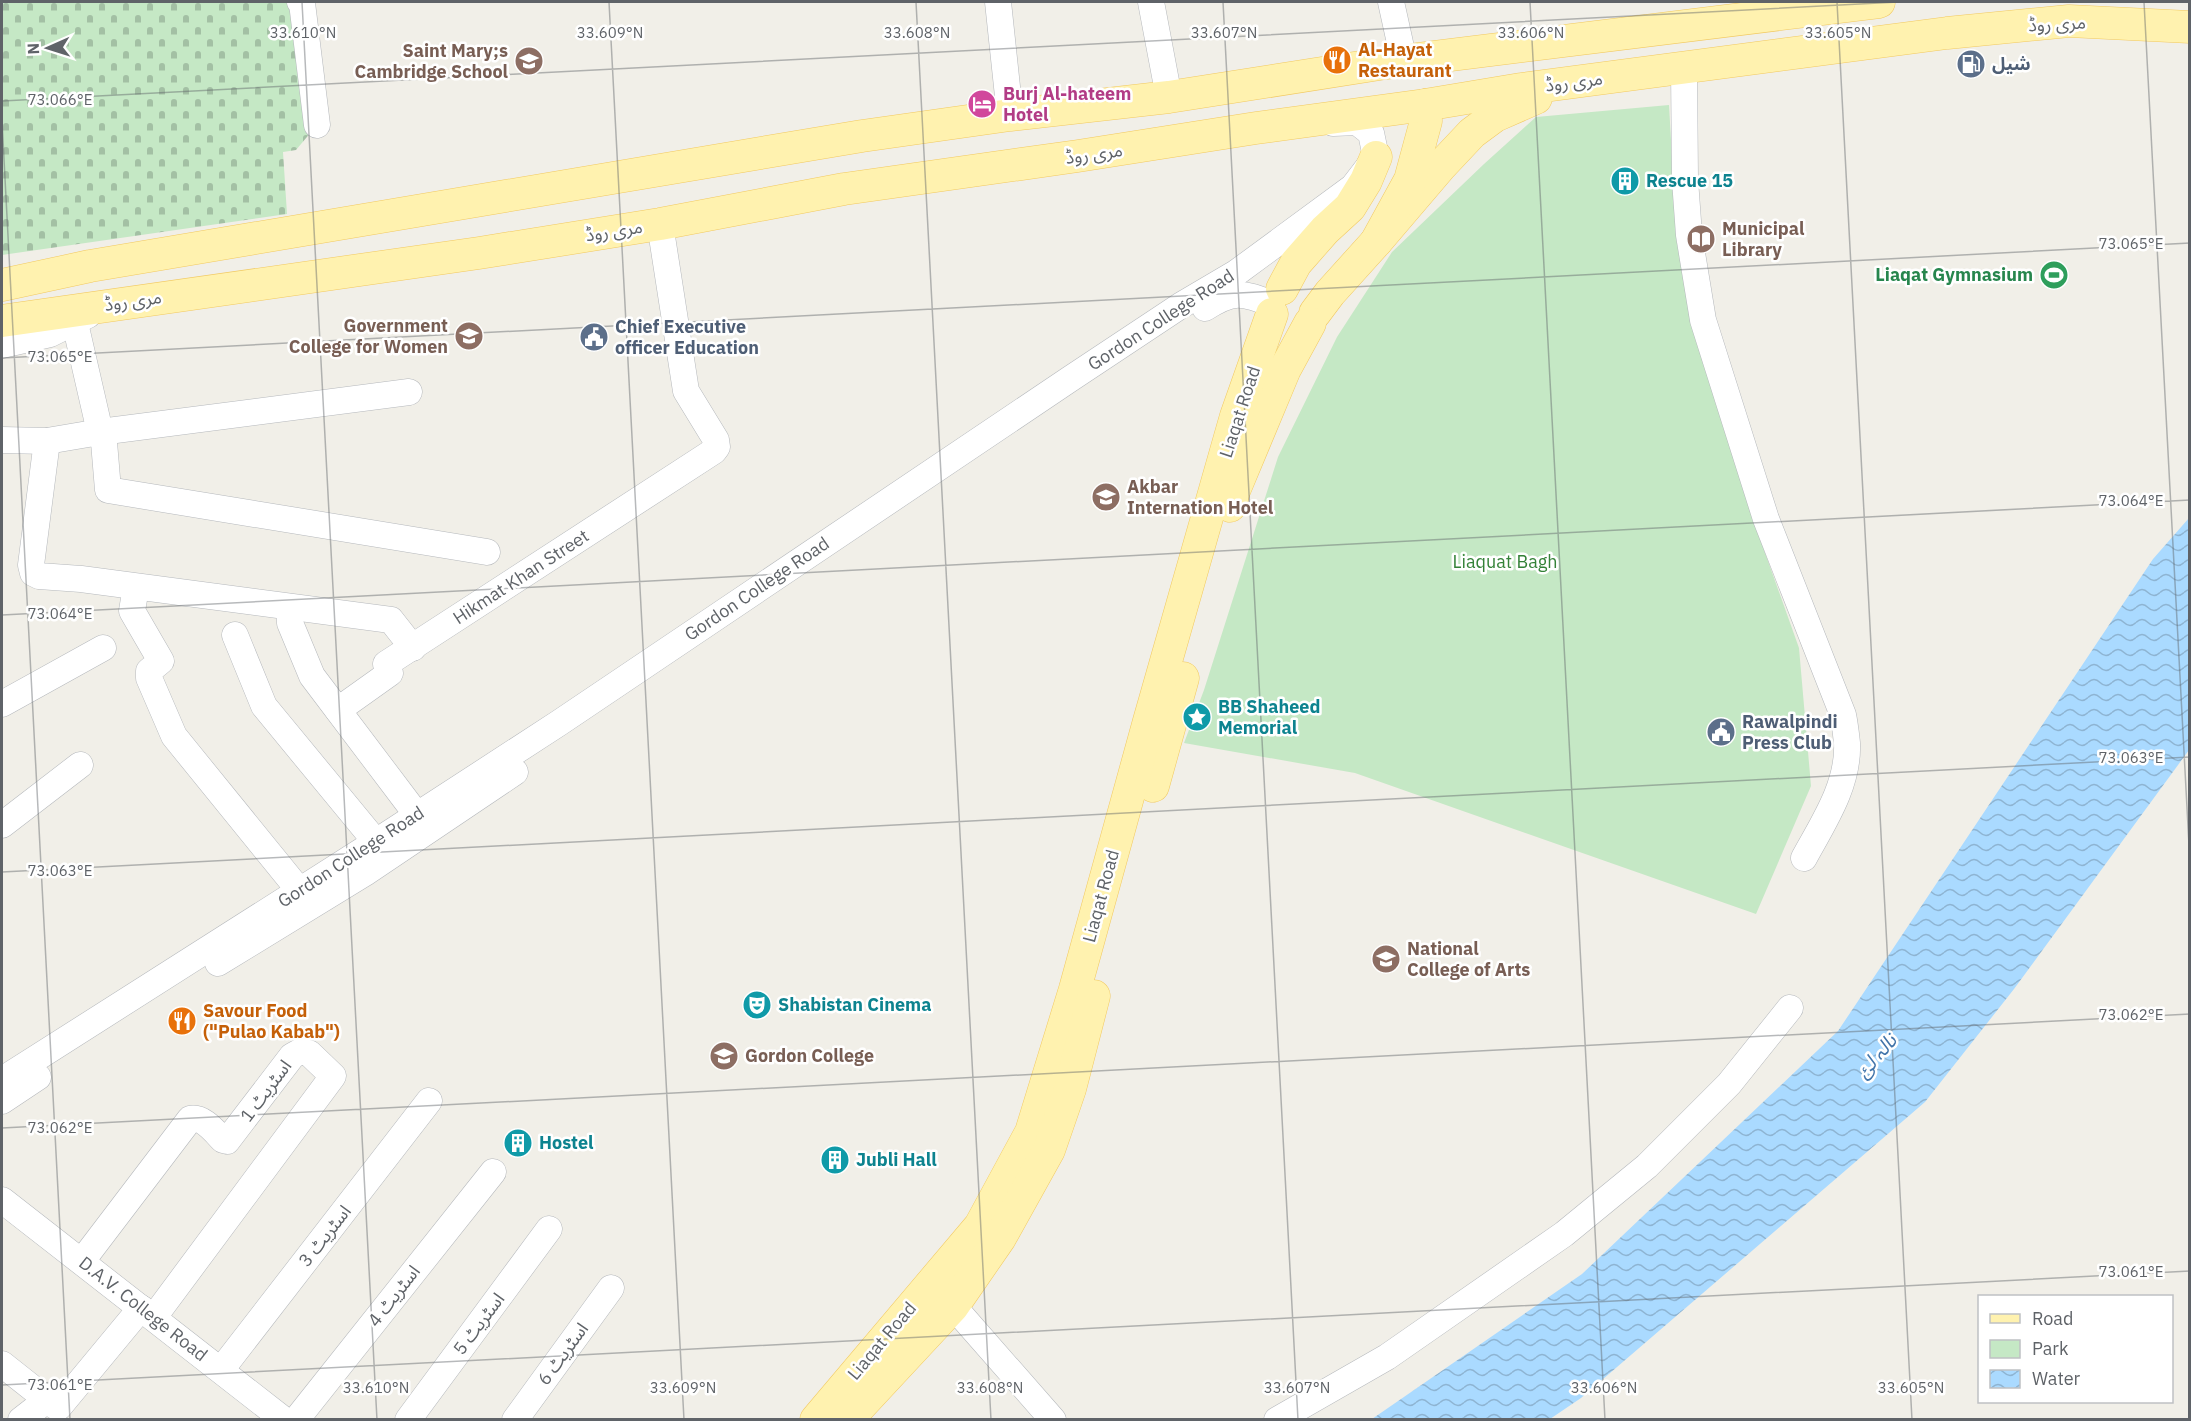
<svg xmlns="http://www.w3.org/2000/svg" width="2191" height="1421" font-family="'IBM Plex Sans','Noto Sans Arabic',sans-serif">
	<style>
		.cemetery { fill: url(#cemetery-stones) }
		.park { fill: #c5e8c5 }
		.water { fill: url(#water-waves) }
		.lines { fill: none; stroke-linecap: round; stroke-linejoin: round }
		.minor-casing { stroke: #b5b8bc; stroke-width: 27 }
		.major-casing { stroke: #f2c960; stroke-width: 33 }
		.minor { stroke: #fff; stroke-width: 26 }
		.major { stroke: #fff2af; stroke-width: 32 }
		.ticks { fill: none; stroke: #5f6368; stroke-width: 1.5; stroke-opacity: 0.45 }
		.labels { text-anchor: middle; stroke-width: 5; stroke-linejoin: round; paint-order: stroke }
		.street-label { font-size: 18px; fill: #5f6368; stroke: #fff }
		.food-label { font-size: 18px; font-weight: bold; fill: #c56008; stroke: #fff; text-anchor: start }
		.education-label { font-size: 18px; font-weight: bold; fill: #785e54; stroke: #fff; text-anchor: start }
		.service-label { font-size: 18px; font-weight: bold; fill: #4e5e75; stroke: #fff; text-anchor: start }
		.hotel-label { font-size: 18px; font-weight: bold; fill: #b23c85; stroke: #fff; text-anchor: start }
		.culture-label { font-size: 18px; font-weight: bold; fill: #0d838f; stroke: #fff; text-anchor: start }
		.leisure-label { font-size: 18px; font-weight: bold; fill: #27864d; stroke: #fff; text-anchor: end }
		.park-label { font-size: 18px; fill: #348238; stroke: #fff }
		.water-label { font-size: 20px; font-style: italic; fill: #4174aa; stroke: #fff }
		.ticks-label { font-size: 15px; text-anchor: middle; fill: #5f6368; stroke: #fff; stroke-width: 5; stroke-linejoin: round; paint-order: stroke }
	</style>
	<defs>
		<pattern id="cemetery-stones" width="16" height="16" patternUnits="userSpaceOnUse" patternTransform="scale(1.5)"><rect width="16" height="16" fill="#c5e8c5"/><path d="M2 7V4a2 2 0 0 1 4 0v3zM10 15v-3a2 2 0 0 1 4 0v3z" fill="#a3c0a4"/></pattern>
		<pattern id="water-waves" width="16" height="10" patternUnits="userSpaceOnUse" patternTransform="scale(1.5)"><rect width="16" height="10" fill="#aadaff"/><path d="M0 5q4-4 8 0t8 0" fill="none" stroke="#8eb4d2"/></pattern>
	</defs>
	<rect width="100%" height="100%" fill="#f1efe8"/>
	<!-- cemetery -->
	<path class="cemetery" d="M2 2H300L317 125 296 150 283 152 287 214 2 255Z"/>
	<!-- park -->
	<path class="park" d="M1669 105 1677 243 1748 505 1799 648 1811 786 1756 914 1355 773 1184 743 1204 690 1278 457 1337 337 1392 252 1484 164 1536 117Z"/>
	<!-- water -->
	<path class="water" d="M2189 518V750L2014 989 1925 1102 1581 1398 1550 1419H1372L1582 1274 1838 1031 2153 559Z"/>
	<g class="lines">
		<!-- minor casing -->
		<g class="minor-casing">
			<g id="minor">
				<path d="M300 2 302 3 317 125"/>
				<path d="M998 2 1010 115"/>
				<path d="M1151 2 1169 97"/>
				<path d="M1391 2 1404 61"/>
				<path d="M1684 68 1685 180 1689 235 1703 320 1766 519 1843 715C1845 724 1846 734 1847 743 1849 785 1823 823 1804 858"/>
				<path d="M1205 308C1233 290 1242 292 1272 304"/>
				<path d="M75 323 100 432 409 392"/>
				<path d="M2 345 50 334 88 315"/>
				<path d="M2 440 47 441 100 432 104 442 108 490 487 552"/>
				<path d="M47 441 31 565 33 573 39 576 81 579 391 620 413 648"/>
				<path d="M136 587 132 611 161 661 149 671V678L174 736 299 890"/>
				<path d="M289 607 290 623 312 676 417 815"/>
				<path d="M235 635 264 706 376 842"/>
				<path d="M2 704 103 648"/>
				<path d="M338 710 390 673 386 664 714 451 717 447 716 440 686 391 660 224"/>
				<path d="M2 825 80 765"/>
				<path d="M218 963 365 873 515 772"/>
				<path d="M2 1080 376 842 559 723 1070 379 1180 306 1236 273 1353 187 1376 157 1371 133 1357 122 1333 123"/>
				<path d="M2 1101 38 1077"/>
				<path d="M2 1200 284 1420"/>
				<path d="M82 1261 190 1119C203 1116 215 1132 223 1140L227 1141 292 1056 301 1051 309 1053 333 1076 154 1317"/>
				<path d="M953 1306 1053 1420"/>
				<path d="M2 1364 55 1406 59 1407 141 1308"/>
				<path d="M221 1370 429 1101"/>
				<path d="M21 1420 48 1399"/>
				<path d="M296 1420 493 1172"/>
				<path d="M408 1420 549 1229"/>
				<path d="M515 1420 611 1288"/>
				<path d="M1277 1420 1387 1357 1564 1234 1647 1166 1729 1084 1790 1008"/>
			</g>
		</g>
		<!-- major casing -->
		<g class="major-casing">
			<g id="major">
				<path d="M1376 242 1440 167 1472 133 1495 116 1536 98"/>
				<path d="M2 285 90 266 862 136 1010 115 1169 97 1386 63 1879 2"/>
				<path d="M1282 289 1296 263 1325 230 1350 207 1366 181 1376 157"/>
				<path d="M1315 313 1330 293 1376 242 1410 180 1426 121 1425 105"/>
				<path d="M2 321 479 253 660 224 844 189 1078 156 1256 128 1425 105 1521 89 1947 33 2069 21 2190 27"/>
				<path d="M1230 506 1234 491 1285 369 1310 323"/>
				<path d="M1153 786 1183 678"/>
				<path d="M816 1420 980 1226 1031 1132 1075 989 1149 721 1236 416 1272 314"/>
				<path d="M847 1420 953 1306 1000 1238 1049 1150 1070 1089 1094 996"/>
			</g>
		</g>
		<!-- minor -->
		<use href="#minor" class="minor"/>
		<!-- major -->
		<use href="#major" class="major"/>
	</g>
	<!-- ticks -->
	<path class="ticks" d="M302 2 377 1420M609 2 684 1420M916 2 991 1420M1223 2 1298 1420M1530 2 1605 1420M1837 2 1912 1420M2144 2 2190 864M2 101 1898 2M2 121 70 1420M2 358 2190 243M2 615 2190 500M2 872 2190 757M2 1128 2190 1014M2 1385 2190 1271"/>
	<!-- icons -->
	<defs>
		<g id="restaurant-disc" transform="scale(1.5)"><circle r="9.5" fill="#e8710a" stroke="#fff"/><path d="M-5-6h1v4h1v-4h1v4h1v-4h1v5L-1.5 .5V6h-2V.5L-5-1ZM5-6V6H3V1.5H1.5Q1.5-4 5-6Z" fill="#fff"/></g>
		<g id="school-disc" transform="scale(1.5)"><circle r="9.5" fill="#8d6e63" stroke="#fff"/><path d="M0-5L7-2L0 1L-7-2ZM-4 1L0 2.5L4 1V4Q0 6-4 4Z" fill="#fff"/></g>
		<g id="fuel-disc" transform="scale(1.5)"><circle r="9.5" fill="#5c6f8a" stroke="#fff"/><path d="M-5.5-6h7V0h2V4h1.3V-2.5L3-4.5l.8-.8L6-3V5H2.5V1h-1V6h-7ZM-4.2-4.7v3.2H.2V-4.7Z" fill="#fff"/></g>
		<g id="hotel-disc" transform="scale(1.5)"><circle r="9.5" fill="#d1479c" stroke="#fff"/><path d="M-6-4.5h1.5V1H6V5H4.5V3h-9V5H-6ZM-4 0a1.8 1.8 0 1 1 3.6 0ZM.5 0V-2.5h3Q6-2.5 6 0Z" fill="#fff"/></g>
		<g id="building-disc" transform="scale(1.5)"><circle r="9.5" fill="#0f9aa8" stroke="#fff"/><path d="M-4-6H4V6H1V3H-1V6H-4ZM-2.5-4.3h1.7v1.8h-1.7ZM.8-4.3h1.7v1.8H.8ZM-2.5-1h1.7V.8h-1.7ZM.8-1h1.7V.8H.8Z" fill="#fff"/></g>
		<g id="library-disc" transform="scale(1.5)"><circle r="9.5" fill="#8d6e63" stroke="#fff"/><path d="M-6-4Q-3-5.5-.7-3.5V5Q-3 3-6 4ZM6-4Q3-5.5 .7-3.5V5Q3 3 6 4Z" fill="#fff"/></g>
		<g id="stadium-disc" transform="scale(1.5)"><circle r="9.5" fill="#2e9e5b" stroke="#fff"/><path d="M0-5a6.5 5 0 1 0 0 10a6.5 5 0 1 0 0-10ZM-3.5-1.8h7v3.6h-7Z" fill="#fff"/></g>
		<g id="civic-disc" transform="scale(1.5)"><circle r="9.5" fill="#5c6f8a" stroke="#fff"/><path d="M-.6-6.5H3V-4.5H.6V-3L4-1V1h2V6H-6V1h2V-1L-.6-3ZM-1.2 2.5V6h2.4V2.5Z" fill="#fff"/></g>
		<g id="sight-disc" transform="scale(1.5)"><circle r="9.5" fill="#0f9aa8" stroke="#fff"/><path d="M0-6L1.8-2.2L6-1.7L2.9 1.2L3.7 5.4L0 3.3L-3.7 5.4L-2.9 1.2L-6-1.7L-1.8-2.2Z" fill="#fff"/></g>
		<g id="university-disc" transform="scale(1.5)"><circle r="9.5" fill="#8d6e63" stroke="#fff"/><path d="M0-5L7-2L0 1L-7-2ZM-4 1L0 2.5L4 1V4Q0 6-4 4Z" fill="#fff"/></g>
		<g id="theatre-disc" transform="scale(1.5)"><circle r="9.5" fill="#0f9aa8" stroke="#fff"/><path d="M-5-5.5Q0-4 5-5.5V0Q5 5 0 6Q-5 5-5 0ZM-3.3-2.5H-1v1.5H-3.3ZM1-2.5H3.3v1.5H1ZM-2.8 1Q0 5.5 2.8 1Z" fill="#fff"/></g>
	</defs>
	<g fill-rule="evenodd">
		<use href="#restaurant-disc" x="1337" y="60"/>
		<use href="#school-disc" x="529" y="61"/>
		<use href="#fuel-disc" x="1971" y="64"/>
		<use href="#hotel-disc" x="982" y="104"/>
		<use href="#building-disc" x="1625" y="181"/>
		<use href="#library-disc" x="1701" y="239"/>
		<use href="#stadium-disc" x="2054" y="275"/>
		<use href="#school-disc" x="469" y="336"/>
		<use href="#civic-disc" x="594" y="337"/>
		<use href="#school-disc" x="1106" y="497"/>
		<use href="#sight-disc" x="1197" y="717"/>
		<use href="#civic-disc" x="1721" y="732"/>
		<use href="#university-disc" x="1386" y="959"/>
		<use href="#theatre-disc" x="757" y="1005"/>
		<use href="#restaurant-disc" x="182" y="1021"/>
		<use href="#university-disc" x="724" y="1056"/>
		<use href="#building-disc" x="518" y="1143"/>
		<use href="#building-disc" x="835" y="1160"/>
	</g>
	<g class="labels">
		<!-- street labels -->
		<g class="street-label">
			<text transform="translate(2057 24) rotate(-3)" y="6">مری روڈ</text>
			<text transform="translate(1574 82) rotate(-7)" y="6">مری روڈ</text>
			<text transform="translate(1094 154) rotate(-8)" y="6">مری روڈ</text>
			<text transform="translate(614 231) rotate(-9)" y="6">مری روڈ</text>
			<text transform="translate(133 301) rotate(-8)" y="6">مری روڈ</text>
			<text transform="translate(1161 320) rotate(-33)" y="6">Gordon College Road</text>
			<text transform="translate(1240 412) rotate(-72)" y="6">Liaqat Road</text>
			<text transform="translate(521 577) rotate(-33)" y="6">Hikmat Khan Street</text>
			<text transform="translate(757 589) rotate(-34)" y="6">Gordon College Road</text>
			<text transform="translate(351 857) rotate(-33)" y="6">Gordon College Road</text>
			<text transform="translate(1101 896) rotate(-75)" y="6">Liaqat Road</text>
			<text transform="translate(266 1091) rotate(-53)" y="6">اسٹریٹ 1</text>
			<text transform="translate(325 1236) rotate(-52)" y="6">اسٹریٹ 3</text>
			<text transform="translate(394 1296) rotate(-52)" y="6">اسٹریٹ 4</text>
			<text transform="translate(143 1309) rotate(38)" y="6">D.A.V. College Road</text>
			<text transform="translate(479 1324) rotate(-53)" y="6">اسٹریٹ 5</text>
			<text transform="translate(882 1341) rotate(-50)" y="6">Liaqat Road</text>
			<text transform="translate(563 1354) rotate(-54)" y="6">اسٹریٹ 6</text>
		</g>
		<!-- food labels -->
		<g class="food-label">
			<text x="1358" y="56">Al-Hayat<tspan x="1358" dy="21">Restaurant</tspan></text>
			<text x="203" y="1017">Savour Food<tspan x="203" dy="21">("Pulao Kabab")</tspan></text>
		</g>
		<!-- education labels -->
		<g class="education-label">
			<text x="508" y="57" text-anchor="end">Saint Mary;s<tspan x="508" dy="21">Cambridge School</tspan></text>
			<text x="1722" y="235">Municipal<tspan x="1722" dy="21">Library</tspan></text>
			<text x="448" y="332" text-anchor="end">Government<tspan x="448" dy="21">College for Women</tspan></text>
			<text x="1127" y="493">Akbar<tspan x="1127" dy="21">Internation Hotel</tspan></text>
			<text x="1407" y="955">National<tspan x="1407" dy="21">College of Arts</tspan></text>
			<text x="745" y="1062">Gordon College</text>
		</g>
		<!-- service labels -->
		<g class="service-label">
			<text x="1992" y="70">شیل</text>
			<text x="615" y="333">Chief Executive<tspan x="615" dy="21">officer Education</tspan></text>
			<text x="1742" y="728">Rawalpindi<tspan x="1742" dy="21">Press Club</tspan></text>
		</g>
		<!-- hotel labels -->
		<g class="hotel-label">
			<text x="1003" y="100">Burj Al-hateem<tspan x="1003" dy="21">Hotel</tspan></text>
		</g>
		<!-- culture labels -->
		<g class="culture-label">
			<text x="1646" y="187">Rescue 15</text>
			<text x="1218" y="713">BB Shaheed<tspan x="1218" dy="21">Memorial</tspan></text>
			<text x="778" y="1011">Shabistan Cinema</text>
			<text x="539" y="1149">Hostel</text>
			<text x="856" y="1166">Jubli Hall</text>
		</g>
		<!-- leisure labels -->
		<g class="leisure-label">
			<text x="2033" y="281">Liaqat Gymnasium</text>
		</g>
		<!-- park labels -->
		<g class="park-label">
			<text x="1505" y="568">Liaquat Bagh</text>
		</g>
		<!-- water labels -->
		<g class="water-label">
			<text transform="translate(1876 1056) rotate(-49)" y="7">نالہ لئ</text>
		</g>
	</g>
	<g class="ticks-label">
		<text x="303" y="38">33.610°N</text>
		<text x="610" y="38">33.609°N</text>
		<text x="917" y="38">33.608°N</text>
		<text x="1224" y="38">33.607°N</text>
		<text x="1531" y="38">33.606°N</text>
		<text x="1838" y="38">33.605°N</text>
		<text x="60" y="105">73.066°E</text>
		<text x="2131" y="249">73.065°E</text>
		<text x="60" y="362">73.065°E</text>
		<text x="2131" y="506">73.064°E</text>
		<text x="60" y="619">73.064°E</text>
		<text x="2131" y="763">73.063°E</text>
		<text x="60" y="876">73.063°E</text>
		<text x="2131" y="1020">73.062°E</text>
		<text x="60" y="1133">73.062°E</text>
		<text x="2131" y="1277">73.061°E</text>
		<text x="60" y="1390">73.061°E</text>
		<text x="376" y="1393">33.610°N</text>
		<text x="683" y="1393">33.609°N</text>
		<text x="990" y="1393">33.608°N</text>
		<text x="1297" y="1393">33.607°N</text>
		<text x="1604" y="1393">33.606°N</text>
		<text x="1911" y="1393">33.605°N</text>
	</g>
	<!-- border -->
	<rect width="2191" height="1421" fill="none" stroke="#5f6368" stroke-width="6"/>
	<!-- legend -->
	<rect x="1978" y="1295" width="195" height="108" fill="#ffffff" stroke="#bfc1c3" stroke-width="1.5"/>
	<rect x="1990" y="1314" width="30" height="9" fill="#fff2af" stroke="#bfc1c3" stroke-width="1.5"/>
	<text x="2032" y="1325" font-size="18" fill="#5f6368">Road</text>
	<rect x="1990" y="1340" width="30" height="18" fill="#c5e8c5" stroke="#bfc1c3" stroke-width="1.5"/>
	<text x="2032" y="1355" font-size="18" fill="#5f6368">Park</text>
	<rect x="1990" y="1370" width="30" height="18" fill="url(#water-waves)" stroke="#bfc1c3" stroke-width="1.5"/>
	<text x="2032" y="1385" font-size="18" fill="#5f6368">Water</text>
	<!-- north arrow -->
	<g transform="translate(48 48) rotate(267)" stroke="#ffffff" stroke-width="4.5" paint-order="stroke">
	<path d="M0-4.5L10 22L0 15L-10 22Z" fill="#5f6368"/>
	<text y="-9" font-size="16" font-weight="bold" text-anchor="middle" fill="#5f6368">N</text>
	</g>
</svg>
